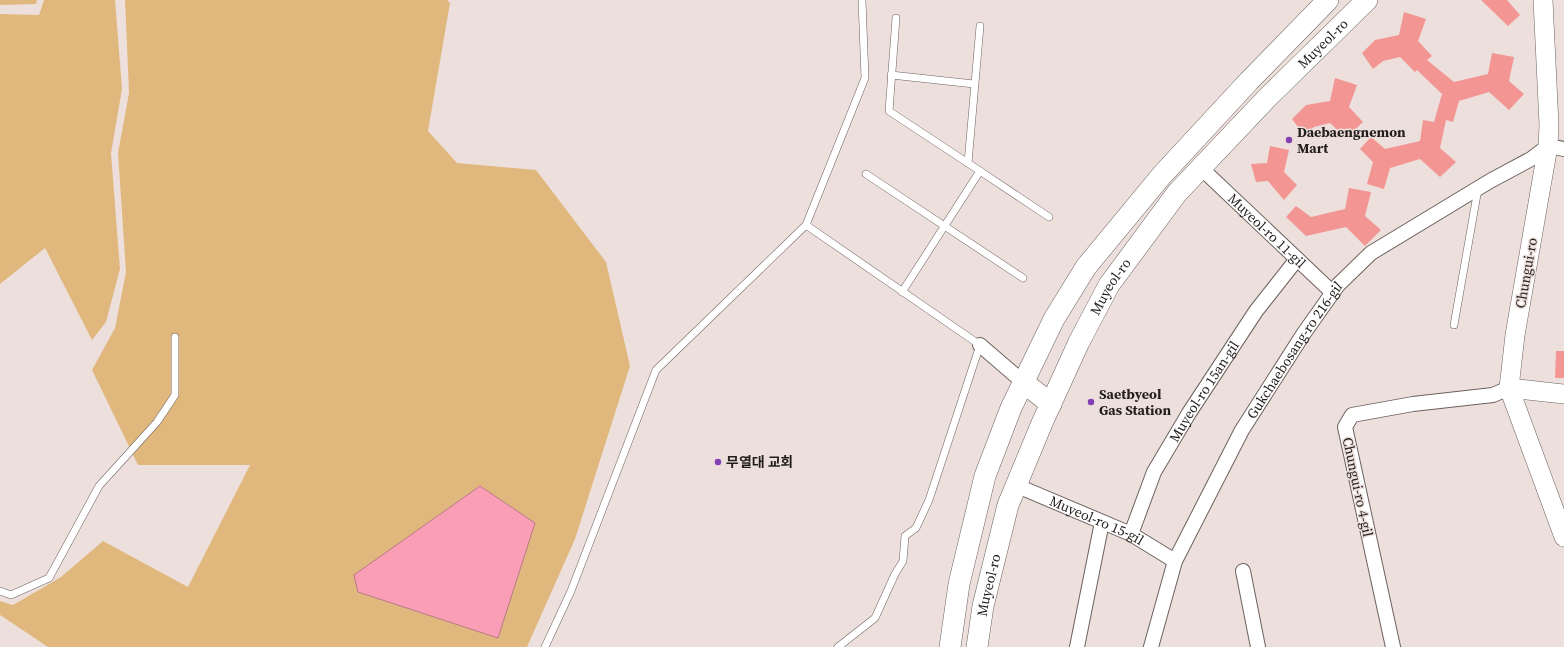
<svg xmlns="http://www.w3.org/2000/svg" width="1564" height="647" font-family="'Source Serif 4','Noto Sans KR',serif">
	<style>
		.green { fill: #e0b87e }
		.water { fill: #fa9eb6; stroke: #b97888 }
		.building { fill: #f29593 }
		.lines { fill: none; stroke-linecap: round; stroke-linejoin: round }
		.lane-casing { stroke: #6c615d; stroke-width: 8 }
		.street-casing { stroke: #6c615d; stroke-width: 16 }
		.secondary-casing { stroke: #6c615d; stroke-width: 20 }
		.primary-casing { stroke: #6c615d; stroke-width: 22 }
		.lane { stroke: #fff; stroke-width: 7 }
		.street { stroke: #fff; stroke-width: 14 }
		.secondary { stroke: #fff; stroke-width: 19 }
		.primary { stroke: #fff; stroke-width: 21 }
		.poi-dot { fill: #8340b4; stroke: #ede0dc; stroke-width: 1.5 }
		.labels { text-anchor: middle; stroke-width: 3; stroke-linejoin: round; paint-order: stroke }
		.street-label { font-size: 14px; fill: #221e1c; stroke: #ede0dc }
		.poi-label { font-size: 14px; font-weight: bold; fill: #221e1c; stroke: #ede0dc; text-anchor: start }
	</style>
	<rect width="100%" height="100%" fill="#ede0dc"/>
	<!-- green -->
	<g class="green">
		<path d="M0 0H37L36 4 0 5Z"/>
		<path d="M44 0H115L122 89 111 153 120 269 106 322 92 340 45 248 0 284V14L39 15Z"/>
		<path d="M125 0H447L450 3 428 131 457 163 536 170 606 262 630 366 575 539 527 647H48L0 615V601L13 605 61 577 103 541 188 587 250 465H138L92 370 115 328 126 272 118 153 129 93Z"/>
	</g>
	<!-- water -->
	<path class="water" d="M480 486 535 523 498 638 358 592 354 575Z"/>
	<!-- building -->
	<g class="building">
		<path d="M1481 0H1507L1520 15 1508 26Z"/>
		<path d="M1404 12 1426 19 1418 41 1432 56 1427 60 1454 82 1488 74 1492 53 1514 57 1509 81 1524 94 1509 110 1489 92 1459 101 1453 122 1446 120 1440 148 1456 162 1440 177 1420 159 1390 168 1384 189 1367 184 1373 162 1360 149 1371 137 1385 149 1420 141 1423 120 1434 122 1442 94 1417 70 1415 72 1400 57 1383 61 1373 69 1362 53 1375 40 1399 35Z"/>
		<path d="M1335 78 1357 85 1349 107 1363 122 1346 138 1330 123 1314 127 1304 135 1292 119 1306 105 1330 101Z"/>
		<path d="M1270 146 1289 150 1284 172 1297 185 1284 200 1268 181 1256 182 1251 164 1267 163Z"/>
		<path d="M1349 188 1371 192 1365 216 1381 230 1365 246 1346 227 1306 236 1286 217 1296 206 1311 217 1345 209Z"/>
		<path d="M1556 351H1564V378H1555Z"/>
	</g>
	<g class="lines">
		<!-- lane casing -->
		<g class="lane-casing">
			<g id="lane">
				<path d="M896 18 889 111 980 171 902 292"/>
				<path d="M891 75 974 84"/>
				<path d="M968 163 980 26"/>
				<path d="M980 171 1049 217"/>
				<path d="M866 174 1023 278"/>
				<path d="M806 225 980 345 929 500 916 528 905 536 903 561 895 574 875 618 838 647"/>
				<path d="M1454 325 1478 189"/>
				<path d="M0 591 11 595 49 578 99 486 157 422 175 395V337"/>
				<path d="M545 647 571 591 656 370 806 225 865 78 862 0"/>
			</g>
		</g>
		<!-- street casing -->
		<g class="street-casing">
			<g id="street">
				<path id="s1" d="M1201 168 1333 293"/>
				<path d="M980 345 1023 382"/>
				<path id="s2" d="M1015 485 1131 534 1175 561"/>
				<path id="s3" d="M1131 534 1154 472 1189 413 1256 311 1297 259"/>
				<path d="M1243 571 1258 647"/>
				<path d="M1077 647 1102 522"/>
				<path id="s4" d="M1151 647 1175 561 1242 430 1304 333 1338 285 1371 253 1490 181 1531 159 1548 146 1564 149"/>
				<path d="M1393 647 1345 427 1352 415 1413 404 1493 395 1509 388"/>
			</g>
		</g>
		<!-- secondary casing -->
		<g class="secondary-casing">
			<g id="secondary">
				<path d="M1543 0 1549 125 1548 146 1515 335 1509 388 1564 537"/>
				<path d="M1509 388 1564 394"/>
			</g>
		</g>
		<!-- primary casing -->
		<g class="primary-casing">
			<g id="primary">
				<path d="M1023 382 1051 404"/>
				<path d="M950 647 959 584 985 476 1011 408 1054 319 1086 267 1162 175 1249 81 1328 0"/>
				<path id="s5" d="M977 647 983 606 1008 505 1042 423 1079 342 1109 285 1177 193 1267 98 1367 0"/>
			</g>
		</g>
		<!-- lane -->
		<use href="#lane" class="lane"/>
		<!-- street -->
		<use href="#street" class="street"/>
		<!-- secondary -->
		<use href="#secondary" class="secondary"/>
		<!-- primary -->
		<use href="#primary" class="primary"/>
	</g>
	<!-- markers -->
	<g class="poi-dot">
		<circle cx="1289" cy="140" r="4"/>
		<circle cx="1091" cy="402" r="4"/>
		<circle cx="718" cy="462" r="4"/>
	</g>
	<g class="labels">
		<!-- street labels -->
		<g class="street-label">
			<text dy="5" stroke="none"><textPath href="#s5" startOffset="711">Muyeol-ro</textPath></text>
			<text dy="5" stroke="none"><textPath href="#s1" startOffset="91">Muyeol-ro 11-gil</textPath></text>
			<text transform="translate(1526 273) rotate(-80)" y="5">Chungui-ro</text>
			<text dy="5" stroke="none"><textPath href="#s5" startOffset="387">Muyeol-ro</textPath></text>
			<text dy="5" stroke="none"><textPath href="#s4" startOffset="332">Gukchaebosang-ro 216-gil</textPath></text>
			<text dy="5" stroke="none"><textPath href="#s3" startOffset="161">Muyeol-ro 15an-gil</textPath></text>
			<text transform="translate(1358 487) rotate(78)" y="5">Chungui-ro 4-gil</text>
			<text dy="5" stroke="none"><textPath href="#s2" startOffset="89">Muyeol-ro 15-gil</textPath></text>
			<text dy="5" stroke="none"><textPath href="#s5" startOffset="63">Muyeol-ro</textPath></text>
		</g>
		<!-- poi labels -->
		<g class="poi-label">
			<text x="1297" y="137">Daebaengnemon<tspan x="1297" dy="16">Mart</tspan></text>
			<text x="1099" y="399">Saetbyeol<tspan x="1099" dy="16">Gas Station</tspan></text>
			<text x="726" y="467">무열대 교회</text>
		</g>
	</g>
</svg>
